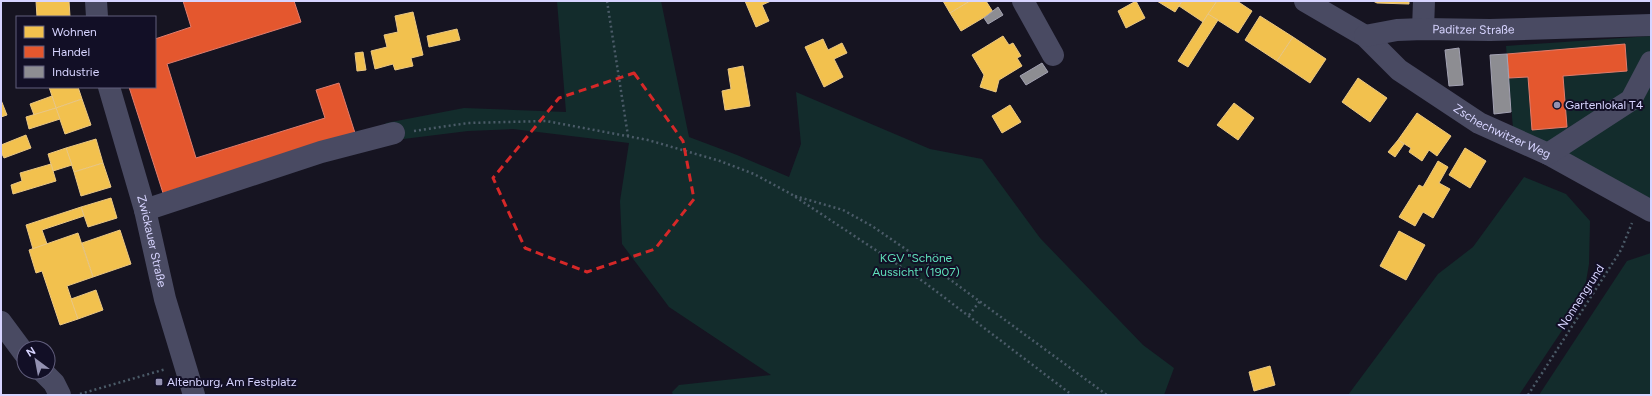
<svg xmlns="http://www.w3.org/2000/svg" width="1652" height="396" font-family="Figtree,sans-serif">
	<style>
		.green { fill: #132c2c }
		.homes { fill: #f2c14e; stroke: #eac783 }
		.shops { fill: #e4572e; stroke: #e07c6d }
		.industry { fill: #8d8d92; stroke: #a3a2b3 }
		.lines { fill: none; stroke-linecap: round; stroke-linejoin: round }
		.path { stroke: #4b5b68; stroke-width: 2.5; stroke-dasharray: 2 3; stroke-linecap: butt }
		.minor { stroke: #494a62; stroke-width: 22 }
		.marked { fill: none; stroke: #d62828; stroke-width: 3; stroke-dasharray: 8 5; stroke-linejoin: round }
		.poi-dot { fill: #9391b1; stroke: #120f26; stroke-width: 1.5 }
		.labels { text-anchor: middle; stroke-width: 4; stroke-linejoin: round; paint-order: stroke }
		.street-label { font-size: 12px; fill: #d7d4ff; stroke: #120f26 }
		.poi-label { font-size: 12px; fill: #d7d4ff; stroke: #120f26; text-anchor: start }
		.park-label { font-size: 12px; fill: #5fe0ba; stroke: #120f26 }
	</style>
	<rect width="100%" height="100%" fill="#161421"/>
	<!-- green -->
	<g class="green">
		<path d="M557 1H661L689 137 737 155 789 177 801 144 796 92 930 149 982 159 1040 238 1143 345 1174 368 1164 395H673L672 392 679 385 771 375 669 307 622 244 620 201 629 143 513 129 468 131 371 143 386 123 464 108 566 112Z"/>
		<path d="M1651 36V199L1513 128 1506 46Z"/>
		<path d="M1524 177 1566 194 1590 221 1589 264 1583 299 1519 395H1348L1438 274 1473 247Z"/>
		<path d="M1651 253V395H1539L1627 261Z"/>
	</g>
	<!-- homes -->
	<g class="homes">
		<path d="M36 1H69L70 17H37Z"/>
		<path d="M745 1H771L762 5 769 21 756 27Z"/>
		<path d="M943 1H970L950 13Z"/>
		<path d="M970 1H986L993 12 961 31 950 13Z"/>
		<path d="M1136 1 1145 18 1126 28 1118 11Z"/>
		<path d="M1157 1H1182L1175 12Z"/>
		<path d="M1182 1H1217L1203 22 1179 6Z"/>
		<path d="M1217 1H1237L1252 11 1238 33 1208 14Z"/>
		<path d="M1373 1H1409V4L1377 3Z"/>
		<path d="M413 12 423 55 411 58 413 66 395 70 393 64 375 69 371 51 387 47 384 35 398 32 395 16Z"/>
		<path d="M1208 14 1218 20 1188 67 1178 61Z"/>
		<path d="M1260 16 1293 37 1277 61 1245 40Z"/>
		<path d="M457 29 460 40 429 47 427 36Z"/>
		<path d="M1003 36 1009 45 1013 43 1021 56 1017 58 1022 66 999 80 996 92 980 87 984 75 972 55Z"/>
		<path d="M1293 37 1326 59 1310 83 1277 61Z"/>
		<path d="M823 39 828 50 842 43 847 53 834 59 843 77 824 87 805 47Z"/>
		<path d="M363 52 366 70 357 71 355 53Z"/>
		<path d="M743 66 750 106 725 110 722 91 731 89 728 69Z"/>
		<path d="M1358 78 1387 98 1370 122 1342 102Z"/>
		<path d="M49 87H78L82 99 56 108Z"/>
		<path d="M52 96 56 108 34 115 30 104Z"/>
		<path d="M82 99 91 125 65 134 56 108Z"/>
		<path d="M1 100 7 115 1 117Z"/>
		<path d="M1234 103 1254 118 1238 140 1217 125Z"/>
		<path d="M1010 105 1021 122 1002 133 992 116Z"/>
		<path d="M56 108 60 119 29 129 26 117Z"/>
		<path d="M1417 113 1451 136 1437 156 1429 150 1422 161 1409 152 1411 148 1398 140Z"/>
		<path d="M26 135 31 148 4 158 1 152V145Z"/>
		<path d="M96 139 103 163 74 172 66 148Z"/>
		<path d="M1398 140 1404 144 1395 157 1388 152Z"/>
		<path d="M66 148 72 165 53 171 48 154Z"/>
		<path d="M1465 148 1486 161 1470 188 1449 175Z"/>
		<path d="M1438 161 1448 167 1439 183 1450 189 1433 218 1423 212 1415 226 1399 217 1419 185 1423 187Z"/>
		<path d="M103 163 111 187 81 196 74 172Z"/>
		<path d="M51 164 56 181 13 194 11 185 22 181 20 173Z"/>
		<path d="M111 198 117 218 88 227 81 207Z"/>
		<path d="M81 207 84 216 42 230 47 244 33 249 26 225Z"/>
		<path d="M120 230 131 264 93 277 82 243Z"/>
		<path d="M1399 231 1425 245 1406 280 1380 266Z"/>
		<path d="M78 233 93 277 67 286 78 319 60 325 42 271 36 273 29 250Z"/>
		<path d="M96 290 103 310 78 319 71 299Z"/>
		<path d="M1270 366 1275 385 1254 391 1249 372Z"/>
	</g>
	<!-- shops -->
	<g class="shops">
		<path d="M183 1H294L301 22 167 64 196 158 325 118 316 90 339 83 355 133 163 193 129 87H155V39L191 27Z"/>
		<path d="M1625 44 1627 71 1563 76 1567 127 1532 130 1528 77 1509 78 1507 54Z"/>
	</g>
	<!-- industry -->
	<g class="industry">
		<path d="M998 7 1003 15 988 24 984 18Z"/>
		<path d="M1459 48 1463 85 1449 86 1445 50Z"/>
		<path d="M1507 54 1511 112 1494 114 1490 55Z"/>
		<path d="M1042 63 1048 72 1026 85 1020 76Z"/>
	</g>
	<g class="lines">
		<!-- path -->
		<g class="path">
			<path d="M607 1 628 136"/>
			<path d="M414 131 468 123 546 121 648 140 720 161 754 174 791 194 924 282 1072 395"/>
			<path d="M795 196 843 210 872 226 952 281 1107 395"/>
			<path d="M969 315 980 301"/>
			<path d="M80 394 166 369"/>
			<path d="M1528 395 1621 250 1632 223"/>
		</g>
		<!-- minor -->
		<g class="minor">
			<path d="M96 1 97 17"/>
			<path d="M1023 1 1053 55"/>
			<path id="s1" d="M1305 1 1365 36 1399 70 1479 123 1548 154 1651 211"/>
			<path d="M1423 29 1424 1"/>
			<path id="s2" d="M1365 36 1397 30 1423 29 1490 30 1651 25"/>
			<path id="s3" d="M109 87 145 210 165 299 194 395"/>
			<path d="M1548 154 1631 100 1651 62"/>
			<path d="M145 210 321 152 394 133"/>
			<path d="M1 322 24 353"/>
			<path d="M43 372 54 383 60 395"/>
		</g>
	</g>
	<!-- marked area -->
	<path class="marked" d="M634 73 683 141 694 199 655 249 587 272 525 248 493 178 559 98Z"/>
	<!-- markers -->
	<g class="poi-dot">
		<circle cx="1557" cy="105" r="4"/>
		<rect x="155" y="378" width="8" height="8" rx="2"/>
	</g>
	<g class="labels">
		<!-- street labels -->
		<g class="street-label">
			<text dy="4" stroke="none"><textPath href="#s2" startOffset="109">Paditzer Straße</textPath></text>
			<text dy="4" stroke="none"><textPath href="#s1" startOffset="238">Zschechwitzer Weg</textPath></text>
			<text dy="4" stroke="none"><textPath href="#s3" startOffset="160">Zwickauer Straße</textPath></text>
			<text transform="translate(1581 297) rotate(-57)" y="4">Nonnengrund</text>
		</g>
		<!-- poi labels -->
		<g class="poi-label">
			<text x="1565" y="109">Gartenlokal T4</text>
			<text x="167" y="386">Altenburg, Am Festplatz</text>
		</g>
		<!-- park labels -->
		<g class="park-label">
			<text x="916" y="262">KGV "Schöne<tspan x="916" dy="14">Aussicht" (1907)</tspan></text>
		</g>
	</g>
	<!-- border -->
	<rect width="1652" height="396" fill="none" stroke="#d7d4ff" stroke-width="4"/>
	<!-- legend -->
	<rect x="16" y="16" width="140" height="72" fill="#120f26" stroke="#615e7d"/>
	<rect x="24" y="26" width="20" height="12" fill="#f2c14e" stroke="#615e7d"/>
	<text x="52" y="36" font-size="12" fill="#d7d4ff">Wohnen</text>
	<rect x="24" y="46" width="20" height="12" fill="#e4572e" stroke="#615e7d"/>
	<text x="52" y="56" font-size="12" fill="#d7d4ff">Handel</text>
	<rect x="24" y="66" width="20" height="12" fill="#8d8d92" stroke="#615e7d"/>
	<text x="52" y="76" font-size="12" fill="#d7d4ff">Industrie</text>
	<!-- north arrow -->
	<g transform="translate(36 360) rotate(328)"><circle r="19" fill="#120f26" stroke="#615e7d"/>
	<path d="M0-3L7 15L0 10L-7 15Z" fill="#9391b1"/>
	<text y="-6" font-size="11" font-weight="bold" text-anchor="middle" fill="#d7d4ff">N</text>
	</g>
</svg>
